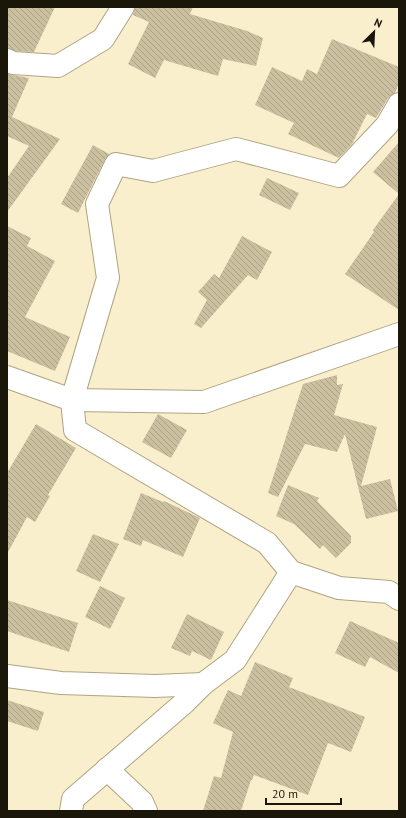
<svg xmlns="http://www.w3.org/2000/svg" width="406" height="818" font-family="'PT Sans',sans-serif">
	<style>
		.building { fill: url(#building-back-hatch) }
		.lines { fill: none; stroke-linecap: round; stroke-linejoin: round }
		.minor-casing { stroke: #aea483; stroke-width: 24 }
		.minor { stroke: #fff; stroke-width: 22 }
	</style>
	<defs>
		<pattern id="building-back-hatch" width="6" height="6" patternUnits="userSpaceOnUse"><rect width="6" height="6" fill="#cabf9e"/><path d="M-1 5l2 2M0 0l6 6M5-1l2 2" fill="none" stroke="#ada387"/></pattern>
	</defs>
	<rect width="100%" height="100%" fill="#faefcd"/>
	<!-- building -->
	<g class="building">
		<path d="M7 7H55L34 52 16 51 7 48Z"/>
		<path d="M135 7H193L190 14 247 31 263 38 256 66 223 59 218 76 164 60 155 78 128 64 149 22 133 15Z"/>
		<path d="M332 39 399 67V83L395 93 388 98 376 118 367 114 352 144 339 158 288 134 294 123 255 105 272 67 302 81 307 69 317 74Z"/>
		<path d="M7 74 29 78 12 117 60 139 7 212V178L29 146 7 136Z"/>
		<path d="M399 142V194L373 172Z"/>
		<path d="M93 145 109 154 105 159 78 213 61 204Z"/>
		<path d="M267 178 299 193 290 210 259 195Z"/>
		<path d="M399 194V310L345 274 374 232 373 230Z"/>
		<path d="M7 226 31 238 27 246 55 261 25 317 70 337 55 371 7 351Z"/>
		<path d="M242 236 272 252 257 280 248 275 201 328 194 324 207 300 198 292 214 274 219 278Z"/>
		<path d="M337 375V385L343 384 334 415 377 427 361 486 390 479 398 511 366 519 345 434 337 452 305 444 278 497 268 493 303 384Z"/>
		<path d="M158 414 187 430 171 458 142 442Z"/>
		<path d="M36 424 76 448 48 495 50 496 35 522 27 517 7 554V473Z"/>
		<path d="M288 485 319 498 317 501 351 536V543L336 558 323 545 320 549 294 524 276 516Z"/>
		<path d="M141 493 163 502 164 501 200 518 183 557 143 540 141 546 123 539Z"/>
		<path d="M93 534 119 544 100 582 76 571Z"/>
		<path d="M100 586 125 598 110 629 85 617Z"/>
		<path d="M7 600 78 623 69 652 7 631Z"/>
		<path d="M187 614 224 632 211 660 192 651 190 656 171 648Z"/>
		<path d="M350 621 399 643V673L370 657 365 667 335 653Z"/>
		<path d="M255 662 293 678 289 687 365 717 351 752 328 743 308 795 254 775 252 780H251L241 811H203L214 776 221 778 233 732 213 723 228 690 241 696Z"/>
		<path d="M7 700 44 712 38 731 7 721Z"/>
	</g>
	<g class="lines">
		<!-- minor casing -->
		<g class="minor-casing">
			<g id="minor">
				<path d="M7 60 13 63 58 66 103 39 123 7"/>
				<path d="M7 377 72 400 204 402 399 334"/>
				<path d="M291 572 267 543 75 430 72 400 108 278 97 204 116 164 153 171 236 149 339 176 387 125 399 104"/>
				<path d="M7 676 61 683 155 686 203 684"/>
				<path d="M107 769 142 802 146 811"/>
				<path d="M71 811 73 799 184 703 203 684 235 660 291 572 339 588 389 592 399 599"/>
			</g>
		</g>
		<!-- minor -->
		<use href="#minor" class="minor"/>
	</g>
	<!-- border -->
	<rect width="406" height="818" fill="none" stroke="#1a1609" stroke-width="16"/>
	<!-- north arrow -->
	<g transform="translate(374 32) rotate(24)" stroke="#faefcd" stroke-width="3" paint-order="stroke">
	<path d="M0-3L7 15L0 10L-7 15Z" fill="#1a1609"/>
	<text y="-6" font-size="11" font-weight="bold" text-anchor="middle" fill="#1a1609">N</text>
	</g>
	<!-- scale -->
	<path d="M266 798v6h75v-6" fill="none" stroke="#1a1609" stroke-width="2"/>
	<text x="272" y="798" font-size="12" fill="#1a1609" stroke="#faefcd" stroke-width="3" paint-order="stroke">20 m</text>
</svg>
